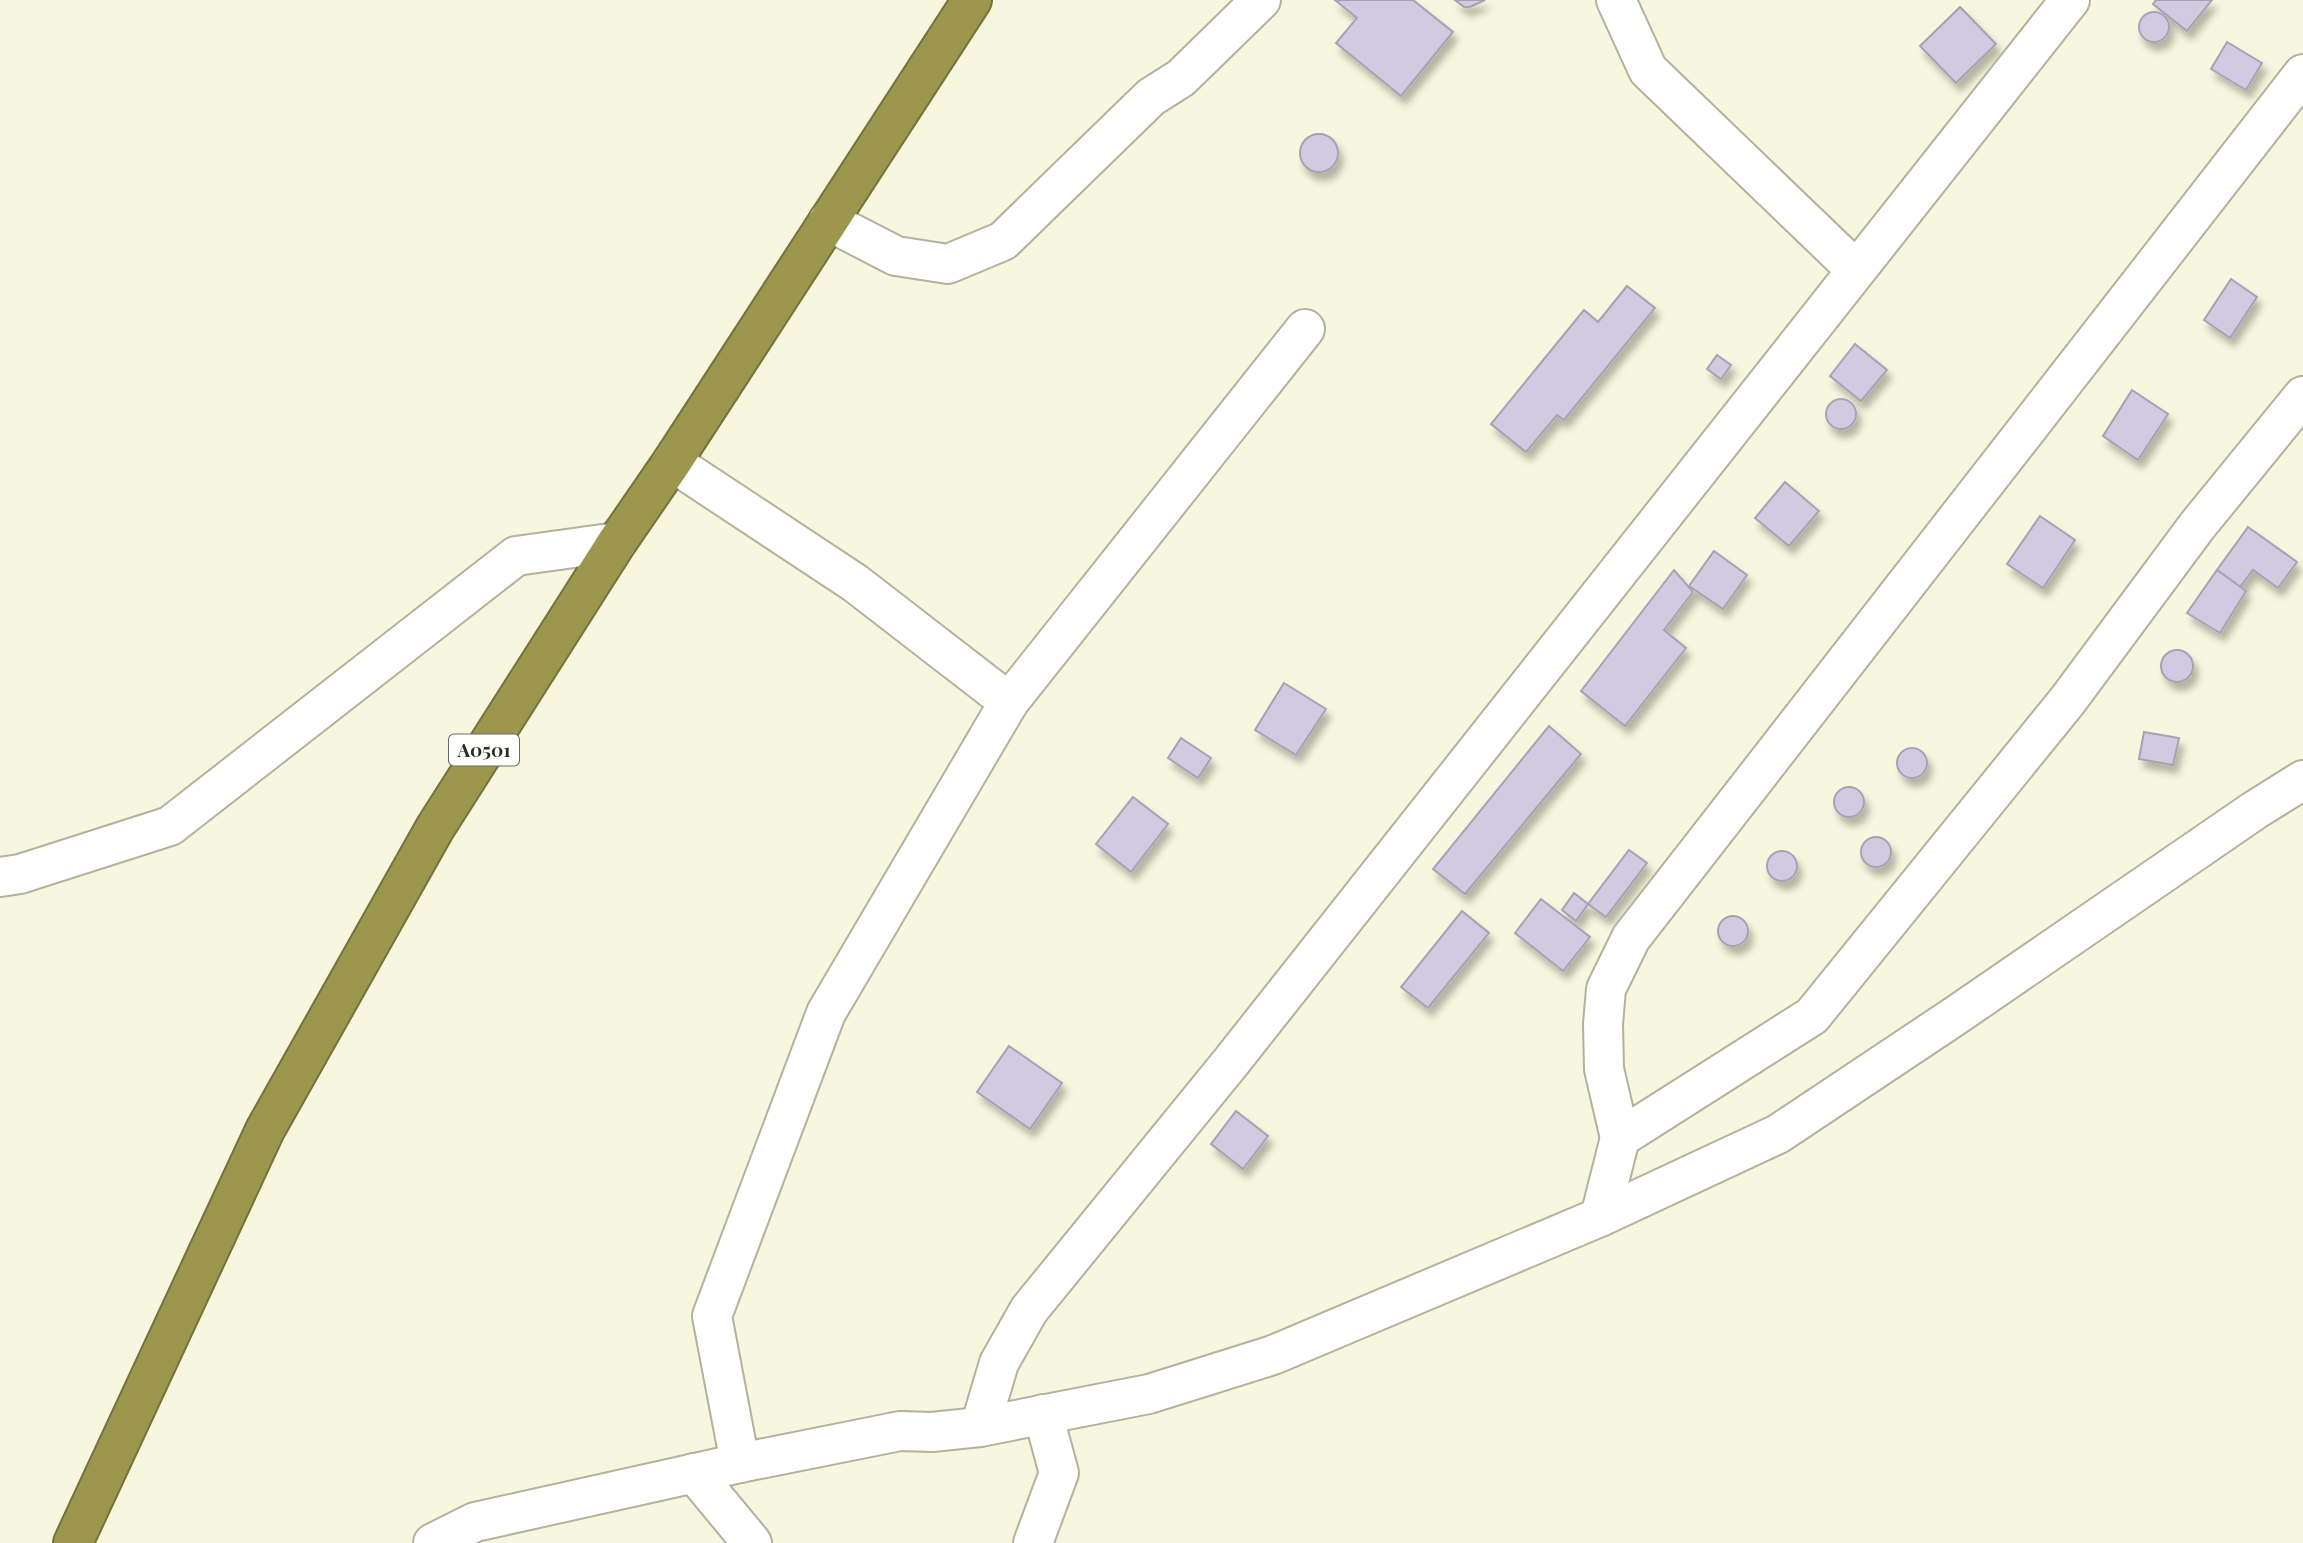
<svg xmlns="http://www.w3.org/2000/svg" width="2303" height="1543" font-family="'Playfair Display',serif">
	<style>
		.building { fill: #d1cae0; stroke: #a8a1b6; stroke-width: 2; filter: url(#shadow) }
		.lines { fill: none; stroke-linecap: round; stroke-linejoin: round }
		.minor-casing { stroke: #b3b29d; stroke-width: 42 }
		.highway-casing { stroke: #75723e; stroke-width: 42 }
		.minor { stroke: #fff; stroke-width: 38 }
		.highway { stroke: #9c974c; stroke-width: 38 }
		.labels { text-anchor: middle; stroke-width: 7; stroke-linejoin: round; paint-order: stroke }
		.shield { fill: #fff; stroke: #6b6b65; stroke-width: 2 }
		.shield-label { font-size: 19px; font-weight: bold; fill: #2c2c23 }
	</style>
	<defs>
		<filter id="shadow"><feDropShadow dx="4.5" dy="8" stdDeviation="3.5" flood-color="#0004"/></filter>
	</defs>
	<rect width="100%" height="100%" fill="#f7f6de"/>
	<!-- building -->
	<g class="building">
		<path d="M1335 0H1413L1453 32 1401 96 1336 43 1357 18Z"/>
		<path d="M1455 0H1485L1470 7H1464Z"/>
		<path d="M2156 0H2212L2187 31 2153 4Z"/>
		<path d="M1960 7 1996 44 1956 83 1920 46Z"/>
		<circle cx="2154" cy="27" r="15"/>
		<path d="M2227 42 2262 63 2246 90 2211 69Z"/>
		<circle cx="1319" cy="153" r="19"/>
		<path d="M2231 279 2257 297 2230 338 2204 320Z"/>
		<path d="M1627 286 1655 308 1564 420 1557 415 1526 452 1491 424 1584 310 1598 322Z"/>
		<path d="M1855 344 1887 370 1861 401 1830 376Z"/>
		<path d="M1717 355 1731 365 1721 379 1707 369Z"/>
		<path d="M2132 390 2168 414 2138 460 2103 436Z"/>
		<circle cx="1841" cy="414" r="15"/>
		<path d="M1785 482 1819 511 1789 546 1755 518Z"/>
		<path d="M2040 516 2075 540 2043 588 2007 564Z"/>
		<path d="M2248 527 2297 562 2278 588 2253 570 2240 587 2217 570Z"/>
		<path d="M1714 551 1747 575 1723 609 1689 586Z"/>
		<path d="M1674 570 1693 592 1664 630 1686 648 1625 726 1581 691Z"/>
		<path d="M2217 570 2246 591 2220 633 2187 613Z"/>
		<circle cx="2177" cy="666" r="16"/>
		<path d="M1284 683 1326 709 1296 755 1255 730Z"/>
		<path d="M1549 726 1581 754 1465 894 1433 869Z"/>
		<path d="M2144 732 2179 738 2173 765 2139 759Z"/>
		<path d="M1181 738 1211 758 1198 778 1168 758Z"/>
		<circle cx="1912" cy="763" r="15"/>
		<circle cx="1849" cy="802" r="15"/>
		<path d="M1133 797 1168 824 1131 872 1096 844Z"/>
		<circle cx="1876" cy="852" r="15"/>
		<path d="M1629 850 1647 863 1606 917 1588 904Z"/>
		<circle cx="1782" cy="866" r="15"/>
		<path d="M1574 893 1588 904 1576 921 1562 910Z"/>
		<path d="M1541 899 1590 937 1563 971 1515 933Z"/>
		<path d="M1462 911 1489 933 1428 1008 1401 987Z"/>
		<circle cx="1733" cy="931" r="15"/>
		<path d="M1009 1046 1062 1083 1030 1129 977 1092Z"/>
		<path d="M1236 1111 1268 1136 1243 1169 1211 1144Z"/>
	</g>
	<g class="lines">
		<!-- minor casing -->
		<g class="minor-casing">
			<g id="minor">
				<path d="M1616 0 1648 70 1856 270"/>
				<path d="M828 221 896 256 948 264 1003 241 1151 97 1181 78 1261 0"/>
				<path d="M672 462 855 583 1009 702"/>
				<path d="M0 877 20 874 170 826 516 556 617 542"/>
				<path d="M1620 1138 1604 1069 1603 1024 1606 989 1631 938 2303 74"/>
				<path d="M1600 1217 1620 1138 1812 1016 2068 700 2197 526 2303 396"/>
				<path d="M980 1427 999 1363 1029 1310 1231 1062 2070 0"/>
				<path d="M740 1463 712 1316 826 1013 1009 702 1305 329"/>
				<path d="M694 1473 752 1543"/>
				<path d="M433 1543 475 1522 740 1463 900 1431 932 1432 980 1427 1149 1394 1273 1355 1600 1217 1778 1134 1955 1016 2255 810 2303 780"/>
				<path d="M1033 1543 1059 1473 1043 1414"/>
			</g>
		</g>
		<!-- highway casing -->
		<g class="highway-casing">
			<path id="highway" d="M73 1543 265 1130 435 828 617 542 672 462 972 0"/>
		</g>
		<!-- minor -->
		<use href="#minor" class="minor"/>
		<!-- highway -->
		<use href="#highway" class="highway"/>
	</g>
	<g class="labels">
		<!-- shield labels -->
		<rect class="shield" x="449" y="734.5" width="70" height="31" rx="5"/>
		<g class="shield-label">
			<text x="484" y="757">A0501</text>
		</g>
	</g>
</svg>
